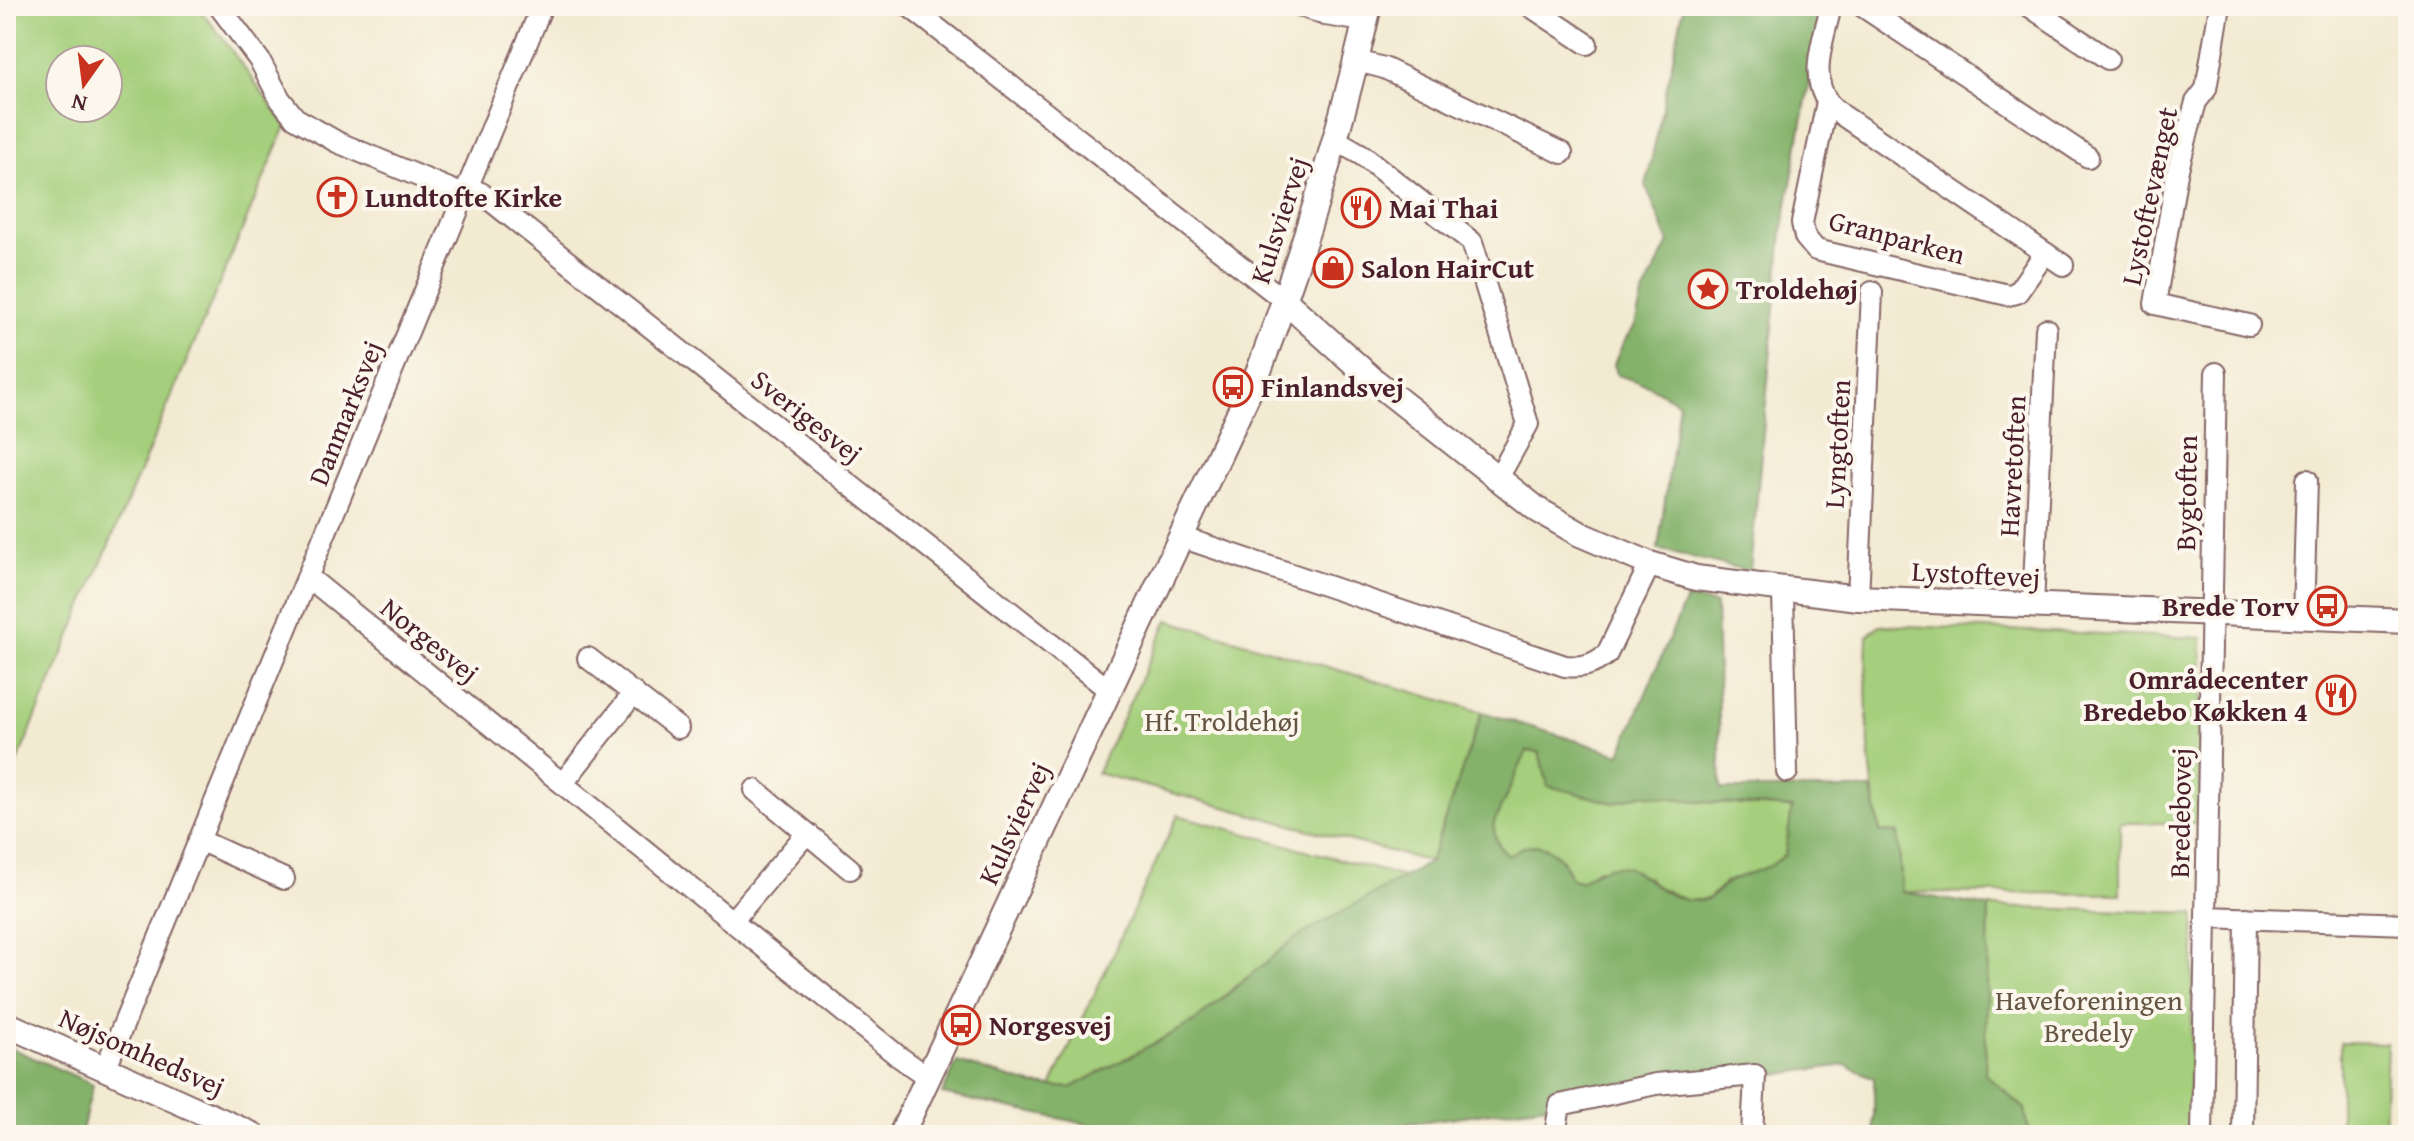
<svg xmlns="http://www.w3.org/2000/svg" width="2414" height="1141" font-family="'Gentium Book Plus',serif">
	<style>
		.green { fill: #a5cf7b; stroke: #787753; stroke-width: 2; fill-rule: evenodd }
		.forest { fill: #84b26b; stroke: #67684b; stroke-width: 2; fill-rule: evenodd }
		.lines { fill: none; stroke-linecap: round; stroke-linejoin: round }
		.minor-casing { stroke: #856665; stroke-width: 24 }
		.tertiary-casing { stroke: #856665; stroke-width: 28 }
		.minor { stroke: #fff; stroke-width: 20 }
		.tertiary { stroke: #fff; stroke-width: 24 }
		.labels { text-anchor: middle; stroke-width: 8; stroke-linejoin: round; paint-order: stroke }
		.street-label { font-size: 28px; fill: #4a1f2b; stroke: #fbf7ec }
		.poi-label { font-size: 28px; font-weight: bold; fill: #4a1f2b; stroke: #fbf7ec; text-anchor: start }
		.park-label { font-size: 28px; fill: #655443; stroke: #fbf7ec }
	</style>
	<rect width="100%" height="100%" fill="#fbf7ec"/>
	<filter id="ink" filterUnits="userSpaceOnUse"><feTurbulence type="fractalNoise" baseFrequency=".0125" numOctaves="2"/><feDisplacementMap in="SourceGraphic" scale="16" xChannelSelector="R" yChannelSelector="G"/><feConvolveMatrix kernelMatrix="1 2 1 2 8 2 1 2 1" color-interpolation-filters="sRGB"/></filter>
	<filter id="wash" filterUnits="userSpaceOnUse"><feTurbulence type="fractalNoise" baseFrequency=".006" numOctaves="4" result="noise"/><feDisplacementMap in="SourceGraphic" scale="32" xChannelSelector="R" yChannelSelector="G"/><feGaussianBlur stdDeviation="1.8" result="paint"/><feColorMatrix in="noise" values="0 0 0 0 0 0 0 0 0 0 0 0 0 0 0 0 0 1.4 0 .05"/><feComposite in="paint" operator="in"/></filter>
	<g filter="url(#wash)">
		<rect width="100%" height="100%" fill="#f3ead2"/>
		<!-- green -->
		<g class="green">
			<path d="M9 6H196L216 29 286 126 6 788V10ZM108 60V108H60V60Z"/>
			<path d="M1168 620 1482 712 1430 862 1097 773Z"/>
			<path d="M1879 625 2202 638 2200 823H2120V894L1902 892 1898 834 1880 832C1868 765 1864 705 1867 636Z"/>
			<path d="M1526 751 1539 752 1549 786 1614 803 1641 794 1704 802 1793 808 1785 855 1770 867 1726 882 1708 899 1688 901 1655 886 1649 878 1598 869 1580 881 1571 879C1562 849 1535 833 1509 856 1497 846 1494 838 1494 822Z"/>
			<path d="M1178 815 1404 877 1243 980 1194 1022 1071 1088 1051 1087Z"/>
			<path d="M1989 907 2195 913 2188 1135H2029L2025 1109 1985 1074Z"/>
			<path d="M2340 1042 2387 1043 2384 1135H2340Z"/>
		</g>
		<!-- forest -->
		<g class="forest">
			<path d="M1684 6H1823L1782 233 1750 571 1658 549 1679 403 1648 385 1617 375 1614 364 1623 343 1635 326 1642 296 1669 243 1646 186Z"/>
			<path d="M1686 599 1716 604 1721 789H1872L1880 832 1898 833 1902 892 1989 907 1985 1074 2025 1109 2029 1135H1874V1078L1846 1065 1351 1131 1279 1135H1139L942 1094 957 1062 1034 1085 1071 1088 1194 1022 1294 939 1430 862 1482 712 1620 754ZM1527 751 1539 752 1548 786 1614 803 1642 794 1704 802 1792 808 1785 855C1763 873 1751 870 1729 882 1721 885 1717 894 1710 898 1704 901 1691 901 1685 900 1638 887 1635 843 1580 881L1571 879C1561 850 1535 833 1509 856 1497 846 1494 838 1494 822Z"/>
			<path d="M6 1046 93 1084 81 1135H6Z"/>
		</g>
	</g>
	<g filter="url(#ink)">
		<g class="lines">
			<!-- minor casing -->
			<g class="minor-casing">
				<g id="minor">
					<path d="M219 6 260 61 280 99 295 118 337 142 466 196"/>
					<path d="M909 6 1285 301"/>
					<path d="M1301 6 1325 15 1365 21"/>
					<path d="M1530 6 1587 44"/>
					<path d="M1831 6C1825 35 1808 76 1828 102 1831 107 1838 111 1842 115L2063 265"/>
					<path d="M1862 6 2088 157"/>
					<path d="M2029 6 2108 59"/>
					<path d="M2220 6 2206 89 2196 102 2177 173 2155 304 2249 325"/>
					<path d="M1357 61 1384 68 1562 153"/>
					<path d="M1827 102 1802 223 1805 237 1816 250 2008 295 2017 293 2045 253"/>
					<path d="M1336 140 1362 155 1472 242 1528 424 1498 478"/>
					<path d="M469 188 481 193 1109 690"/>
					<path d="M1181 537 1565 666C1583 668 1593 665 1607 654L1650 564"/>
					<path d="M308 577 898 1056 929 1078"/>
					<path d="M1783 591 1787 772"/>
					<path d="M1858 598 1872 292"/>
					<path d="M2033 606 2046 329"/>
					<path d="M2303 618 2307 480"/>
					<path d="M588 658 678 728"/>
					<path d="M563 783 634 693"/>
					<path d="M755 790 850 869"/>
					<path d="M199 840 284 879"/>
					<path d="M2206 917 2408 924"/>
					<path d="M733 920 807 833"/>
					<path d="M106 1067 542 6"/>
					<path d="M1555 1135 1560 1105 1656 1084 1755 1075 1752 1135"/>
					<path d="M2202 1135 2216 373"/>
					<path d="M2243 1135 2246 918"/>
				</g>
			</g>
			<!-- tertiary casing -->
			<g class="tertiary-casing">
				<g id="tertiary">
					<path d="M1285 301 1372 379 1538 510 1580 534 1650 564 1696 578 1858 598 2408 621"/>
					<path d="M6 1024 253 1135"/>
					<path d="M901 1135 1260 368C1304 249 1341 129 1369 6"/>
				</g>
			</g>
			<!-- minor -->
			<use href="#minor" class="minor"/>
			<!-- tertiary -->
			<use href="#tertiary" class="tertiary"/>
		</g>
	</g>
	<!-- icons -->
	<defs>
		<g id="church-ring" transform="scale(2)"><circle r="9.5" fill="#fbf7ec" stroke="#c8321e" stroke-width="1.5"/><path d="M-1.2-6h2.4v3.5h3.3v2.4h-3.3V6h-2.4V-.1h-3.3v-2.4h3.3Z" fill="#c8321e"/></g>
		<g id="restaurant-ring" transform="scale(2)"><circle r="9.5" fill="#fbf7ec" stroke="#c8321e" stroke-width="1.5"/><path d="M-5-6h1v4h1v-4h1v4h1v-4h1v5L-1.5 .5V6h-2V.5L-5-1ZM5-6V6H3V1.5H1.5Q1.5-4 5-6Z" fill="#c8321e"/></g>
		<g id="shop-ring" transform="scale(2)"><circle r="9.5" fill="#fbf7ec" stroke="#c8321e" stroke-width="1.5"/><path d="M-5-2.5h2.3a2.7 3.5 0 0 1 5.4 0H5L5.5 6h-11ZM-1.5-2.5h3a1.5 2.3 0 0 0-3 0Z" fill="#c8321e"/></g>
		<g id="sight-ring" transform="scale(2)"><circle r="9.5" fill="#fbf7ec" stroke="#c8321e" stroke-width="1.5"/><path d="M0-6L1.8-2.2L6-1.7L2.9 1.2L3.7 5.4L0 3.3L-3.7 5.4L-2.9 1.2L-6-1.7L-1.8-2.2Z" fill="#c8321e"/></g>
		<g id="bus-ring" transform="scale(2)"><circle r="9.5" fill="#fbf7ec" stroke="#c8321e" stroke-width="1.5"/><path d="M-5-6H5V4H4V6H2V4H-2V6H-4V4H-5ZM-3.5-4V0h7V-4ZM-3.5 1.2v1.5H-2V1.2ZM2 1.2v1.5H3.5V1.2Z" fill="#c8321e"/></g>
	</defs>
	<g fill-rule="evenodd">
		<use href="#church-ring" x="337" y="197"/>
		<use href="#restaurant-ring" x="1361" y="208"/>
		<use href="#shop-ring" x="1333" y="268"/>
		<use href="#sight-ring" x="1708" y="289"/>
		<use href="#bus-ring" x="1233" y="387"/>
		<use href="#bus-ring" x="2327" y="606"/>
		<use href="#restaurant-ring" x="2336" y="695"/>
		<use href="#bus-ring" x="961" y="1025"/>
	</g>
	<g class="labels">
		<!-- street labels -->
		<g class="street-label">
			<text transform="translate(2149 196) rotate(-78)" y="10">Lystoftevænget</text>
			<text transform="translate(1279 220) rotate(-72)" y="10">Kulsviervej</text>
			<text transform="translate(1897 237) rotate(15)" y="10">Granparken</text>
			<text transform="translate(345 413) rotate(-68)" y="10">Danmarksvej</text>
			<text transform="translate(807 416) rotate(38)" y="10">Sverigesvej</text>
			<text transform="translate(1837 444) rotate(-87)" y="10">Lyngtoften</text>
			<text transform="translate(2012 466) rotate(-87)" y="10">Havretoften</text>
			<text transform="translate(2186 493) rotate(-89)" y="10">Bygtoften</text>
			<text transform="translate(1976 574) rotate(3)" y="10">Lystoftevej</text>
			<text transform="translate(430 640) rotate(39)" y="10">Norgesvej</text>
			<text transform="translate(2180 813) rotate(-89)" y="10">Bredebovej</text>
			<text transform="translate(1014 823) rotate(-65)" y="10">Kulsviervej</text>
			<text transform="translate(142 1052) rotate(24)" y="10">Nøjsomhedsvej</text>
		</g>
		<!-- poi labels -->
		<g class="poi-label">
			<text x="365" y="207">Lundtofte Kirke</text>
			<text x="1389" y="218">Mai Thai</text>
			<text x="1361" y="278">Salon HairCut</text>
			<text x="1736" y="299">Troldehøj</text>
			<text x="1261" y="397">Finlandsvej</text>
			<text x="2299" y="616" text-anchor="end">Brede Torv</text>
			<text x="2308" y="689" text-anchor="end">Områdecenter<tspan x="2308" dy="32">Bredebo Køkken 4</tspan></text>
			<text x="989" y="1035">Norgesvej</text>
		</g>
		<!-- park labels -->
		<g class="park-label">
			<text x="1222" y="731">Hf. Troldehøj</text>
			<text x="2089" y="1010">Haveforeningen<tspan x="2089" dy="32">Bredely</tspan></text>
		</g>
	</g>
	<!-- margin -->
	<rect width="2414" height="1141" fill="none" stroke="#fbf7ec" stroke-width="32"/>
	<!-- north arrow -->
	<g transform="translate(84 84) rotate(194)"><circle r="38" fill="#fbf7ec" stroke="#b4a19f" stroke-width="2"/>
	<path d="M0-6L14 30L0 20L-14 30Z" fill="#c8321e"/>
	<text y="-12" font-size="22" font-weight="bold" text-anchor="middle" fill="#4a1f2b">N</text>
	</g>
</svg>
